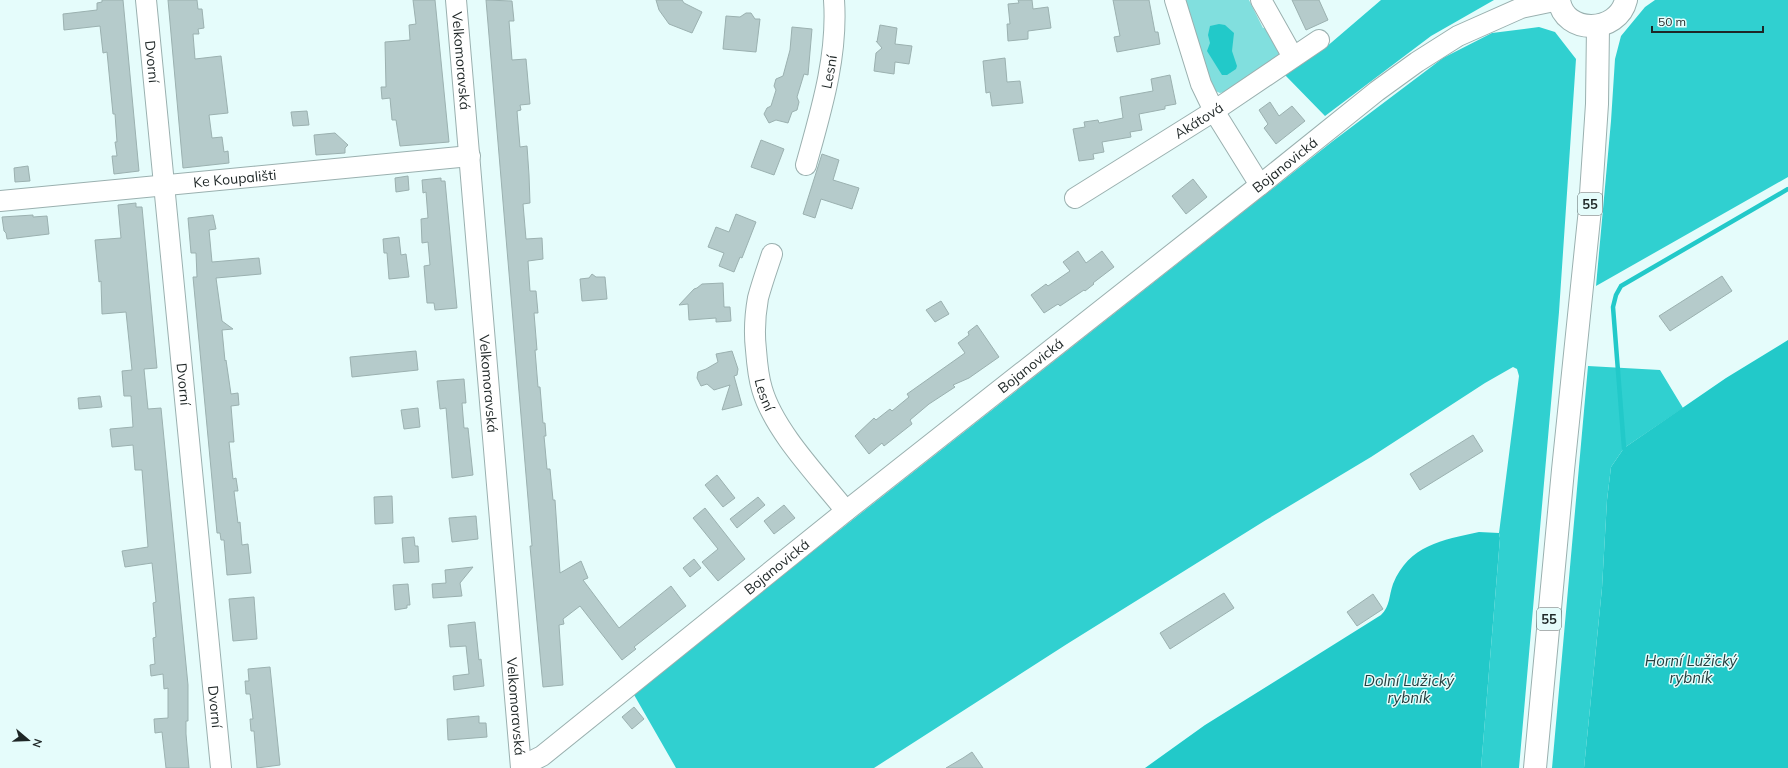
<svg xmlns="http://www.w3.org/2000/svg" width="1788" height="768" font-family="Mulish,sans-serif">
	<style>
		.green { fill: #81dfde }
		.forest { fill: #30d0d0 }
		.water { fill: #22c9c9 }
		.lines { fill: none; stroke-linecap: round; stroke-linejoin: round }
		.stream { stroke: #22c9c9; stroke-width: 4.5 }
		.building { fill: #b5cbcb; stroke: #9bb1b0 }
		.minor-casing { stroke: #9ab0af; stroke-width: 22 }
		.major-casing { stroke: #9ab0af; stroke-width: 24 }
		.minor { stroke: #fff; stroke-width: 20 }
		.major { stroke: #fff; stroke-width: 22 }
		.labels { text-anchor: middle; stroke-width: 3; stroke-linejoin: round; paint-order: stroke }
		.shield { fill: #e5fcfb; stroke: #5a6666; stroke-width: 1 }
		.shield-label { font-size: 13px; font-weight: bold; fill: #1e2626 }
		.street-label { font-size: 14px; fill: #1e2626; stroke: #e5fcfb }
		.water-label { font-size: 15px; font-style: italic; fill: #253e3e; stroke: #e5fcfb }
	</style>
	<rect width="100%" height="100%" fill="#e5fcfb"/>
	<!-- green -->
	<path class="green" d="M1180 0H1249L1263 28 1267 27 1282 45 1280 56 1229 91 1220 93 1213 90Z"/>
	<!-- forest -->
	<g class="forest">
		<path d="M1381 0H1494L1431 36 1325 116 1285 75 1325 48Z"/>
		<path d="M1655 0H1788V177L1596 286 1611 121 1615 59 1621 36 1645 7Z"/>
		<path d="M1539 27 1555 32 1576 59 1559 312 1519 768H1481L1500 538 1499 533 1519 376 1517 369 1513 367 1485 383 1371 457 1266 520 1067 644 874 768H676L633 693 1333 141 1443 58 1492 33Z"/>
		<path d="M1588 366 1660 370 1683 408 1624 448 1611 467 1607 500 1602 588 1584 768H1552Z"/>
	</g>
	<!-- water -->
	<g class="water">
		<path d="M1219 24 1225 25 1234 33 1232 51 1237 66 1236 69 1227 75H1222L1207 51 1210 43 1208 35 1210 26Z"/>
		<path d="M1788 340V768H1584L1602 588 1607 500 1611 467 1624 448 1726 378Z"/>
		<path d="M1479 532 1499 533 1500 538 1481 768H1145L1205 725 1381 615C1390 607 1389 595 1393 584 1409 545 1442 540 1479 532Z"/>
	</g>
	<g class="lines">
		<!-- stream -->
		<path class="stream" d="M1626 452 1624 448 1613 307 1616 295 1621 286 1788 189"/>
	</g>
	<!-- building -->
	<g class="building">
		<path d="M102 0H123L139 171 114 174 112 156H117L115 142H117L115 114H113L107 52 103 53 100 26 64 30 63 14 97 10V3L102 2Z"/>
		<path d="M168 0H197L198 9H202L204 28 198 29 199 34H193L195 59 221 56 228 113 209 115 212 138 222 137 224 152 228 151 229 163 183 168Z"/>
		<path d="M413 0H435L449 142 400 146 396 120H392L390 98 382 99 381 87H386L385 42 410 40 409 25 416 24Z"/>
		<path d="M486 0 512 1 514 21H509L512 60 526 59 530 104 520 105 521 110 517 111 520 147 527 146 529 175 530 203 523 204 526 239 542 238 543 259 528 261 530 291H536L538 313H534L537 350H535L538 387H540L543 423H545L546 436H544L547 469H550L553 500H555L560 573 581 561 588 578 583 580 619 628 671 586 686 606 634 647 636 649 622 660 580 606 563 619 564 624 559 625 563 685 543 687 530 546H532Z"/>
		<path d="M656 0H682L684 3 702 12 692 33 669 24 659 10Z"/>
		<path d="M1018 0H1032L1033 9 1048 7 1051 28 1028 31V39L1008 41 1007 24H1010L1008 4 1019 3Z"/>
		<path d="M1113 0H1149L1155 32H1158L1160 44 1117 52 1114 37 1120 36Z"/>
		<path d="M1292 0H1319L1328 20 1306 30Z"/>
		<path d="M746 13H751L755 19H760L756 52 723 49 726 16 740 17Z"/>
		<path d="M880 25 897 28 895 44 912 46 909 64 895 62 894 74 874 71 876 53 882 48 876 41 877 42Z"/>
		<path d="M792 27 812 29 808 75 804 74 797 97 799 102 797 110 792 112 788 123 776 120 769 123 764 114 767 108 771 106 776 90 774 86 776 79 783 76 790 50Z"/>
		<path d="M1005 58 1007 82 1020 81 1023 103 992 106 990 92 986 93 983 61Z"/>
		<path d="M1170 75 1176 104 1165 106V109L1139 114 1142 130 1130 132 1131 137 1102 142 1104 152 1093 154 1094 159 1079 161 1073 129 1085 127 1084 122 1098 120 1099 123 1123 118 1120 97 1153 91 1151 79Z"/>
		<path d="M1270 102 1279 116 1292 106 1305 121 1276 144 1264 128 1268 124 1259 110Z"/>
		<path d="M307 111 309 125 293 126 291 112Z"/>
		<path d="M335 133 348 145 345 148V153L316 155 314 135Z"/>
		<path d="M761 140 784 149 774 175 751 167Z"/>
		<path d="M822 154 839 160 833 180 859 188 852 209 821 199 815 218 803 214Z"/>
		<path d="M28 166 30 181 15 182 14 168Z"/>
		<path d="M408 176 409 190 396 192 395 178Z"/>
		<path d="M441 178V181H445L457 308 435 310 434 303H427L424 266 430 265 428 242 422 243 421 219 428 218 426 192 423 193 422 180Z"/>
		<path d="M1193 179 1207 197 1186 214 1172 196Z"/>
		<path d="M136 203V207H142L157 368 144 369 148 409 161 408 188 685V721H186V734L189 768H166L162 732 155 733 154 719 168 718V688L164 689 163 674 151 676 150 665 155 664 153 638 156 637 153 603 156 602 152 563 125 567 122 551 148 547 142 470H135L133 445 112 447 110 429 133 427 131 396H124L122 371 132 370 126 312 102 314 101 281 99 282 95 240 121 238 118 205Z"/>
		<path d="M736 214 756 222 742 258 740 257 734 272 719 266 724 253 708 247 716 227 729 232Z"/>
		<path d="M33 215V217L47 216 49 234 7 239 6 233 4 231 2 217Z"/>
		<path d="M213 215 216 229 209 230 212 262 259 258 261 274 216 278 222 321 233 329 222 330 225 361 226 360 231 394 238 393 239 405 231 406 234 442H229L233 479 236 478 238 491H234L238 523 240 522 242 545 248 544 251 573 227 575 224 540H221L220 533H217L193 277H197L196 253H191L188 218Z"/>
		<path d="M399 237 401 255 406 254 409 277 389 279 387 253H384L383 239Z"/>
		<path d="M1078 251 1086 263 1102 251 1114 267 1093 283 1094 284 1085 291 1084 290 1060 306 1058 304 1044 313 1031 295 1046 284 1048 286 1070 271 1063 262Z"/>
		<path d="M592 274 596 277H605L607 299 582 301 580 279 589 278Z"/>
		<path d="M1722 276 1732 291 1670 331 1659 316Z"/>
		<path d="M723 283 724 307H730L731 321 716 322V318L689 320 688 304 679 305 694 289 697 288 702 284Z"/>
		<path d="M941 301 949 314 935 322 926 310Z"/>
		<path d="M977 325 999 357 969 378 953 385 955 387 929 404 910 420 912 424 884 446 882 443 869 454 855 436 874 418 876 420 890 409 892 411 909 397 907 394 965 353 958 343 969 335 968 332Z"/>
		<path d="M416 351 418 370 352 377 350 357Z"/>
		<path d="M732 351 738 369 737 375 734 376 742 405 722 410 730 385 714 390 707 384 701 386 697 378 698 372 706 369 718 362 716 354Z"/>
		<path d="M464 379 466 403H462L464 428H468L473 475 452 478 446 408 440 409 437 381Z"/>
		<path d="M100 396 102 407 79 409 78 398Z"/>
		<path d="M418 408 420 427 404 429 401 410Z"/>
		<path d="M1473 435 1483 451 1420 490 1410 474Z"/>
		<path d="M717 475 735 498 723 507 705 485Z"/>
		<path d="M392 496 393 523 375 524 374 497Z"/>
		<path d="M758 497 765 505 737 528 730 519Z"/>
		<path d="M784 505 795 518 774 534 764 521Z"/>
		<path d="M705 508 745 559 718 581 702 562 718 549 693 518Z"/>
		<path d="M476 516 478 539 452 542 449 518Z"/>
		<path d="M414 537 415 546H418L419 562 404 563 402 538Z"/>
		<path d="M694 559 701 568 690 577 683 568Z"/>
		<path d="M473 567 460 583 462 596 433 598 432 584 446 583 445 570Z"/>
		<path d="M408 584 410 605H407V608L395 610 393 585Z"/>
		<path d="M1224 593 1234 608 1170 649 1160 633Z"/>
		<path d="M1373 594 1383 609 1357 626 1347 612Z"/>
		<path d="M254 597 257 639 233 641 229 599Z"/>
		<path d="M475 622 479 660 481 659 484 686 454 690 453 676 469 674 466 646 450 647 448 625Z"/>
		<path d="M270 667 280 765 257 768 254 731H251L250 719H253L250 694H246L245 681H249L248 669Z"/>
		<path d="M634 707 644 719 632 729 622 717Z"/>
		<path d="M479 716V723H486L487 737 448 740 447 719Z"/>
		<path d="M972 752 983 768H946L963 758Z"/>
	</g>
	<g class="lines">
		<!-- minor casing -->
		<g class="minor-casing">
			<g id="minor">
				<path id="s1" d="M146 0 221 768"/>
				<path id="s2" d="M456 0 521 768"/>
				<path d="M1175 0 1201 84 1214 111 1260 185"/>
				<path d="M1261 0 1293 57"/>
				<path id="s3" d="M806 165C821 111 838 56 834 0"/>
				<path id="s4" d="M1075 198 1214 111 1319 40"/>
				<path id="s5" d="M0 201 470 156"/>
				<path id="s6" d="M772 254C767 269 762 283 758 298 755 315 754 333 756 350 757 363 758 376 762 389 774 431 819 477 846 511"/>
				<path id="s7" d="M521 764 532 761 542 756 846 511 1260 185 1377 91 1417 62 1458 36 1521 8 1559 0"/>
			</g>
		</g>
		<!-- major casing -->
		<g class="major-casing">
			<g id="major">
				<path d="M1559 0C1564 35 1618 34 1626 0"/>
				<path d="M1535 768 1563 470 1590 209 1597 104 1598 26"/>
			</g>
		</g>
		<!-- minor -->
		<use href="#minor" class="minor"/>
		<!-- major -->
		<use href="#major" class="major"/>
	</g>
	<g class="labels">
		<!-- shield labels -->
		<g class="shield">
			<rect x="1578" y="193" width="24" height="22" rx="3"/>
			<rect x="1537" y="608" width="24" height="22" rx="3"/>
		</g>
		<g class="shield-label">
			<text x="1590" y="209">55</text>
			<text x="1549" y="624">55</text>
		</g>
		<!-- street labels -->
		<g class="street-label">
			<text dy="5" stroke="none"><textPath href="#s2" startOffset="61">Velkomoravská</textPath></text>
			<text dy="5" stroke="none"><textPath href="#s1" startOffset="62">Dvorní</textPath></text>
			<text dy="5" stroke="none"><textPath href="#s3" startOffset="96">Lesní</textPath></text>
			<text dy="5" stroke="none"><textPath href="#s4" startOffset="146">Akátová</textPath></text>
			<text dy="5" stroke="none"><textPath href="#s7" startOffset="972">Bojanovická</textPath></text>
			<text dy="5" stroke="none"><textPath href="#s5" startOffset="236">Ke Koupališti</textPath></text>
			<text dy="5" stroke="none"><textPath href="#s7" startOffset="648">Bojanovická</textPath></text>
			<text dy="5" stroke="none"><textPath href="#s1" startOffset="386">Dvorní</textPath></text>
			<text dy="5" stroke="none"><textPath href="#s2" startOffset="385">Velkomoravská</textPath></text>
			<text dy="5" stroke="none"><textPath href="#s6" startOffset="144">Lesní</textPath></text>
			<text dy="5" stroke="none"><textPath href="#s7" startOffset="324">Bojanovická</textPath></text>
			<text dy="5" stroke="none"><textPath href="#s1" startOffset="710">Dvorní</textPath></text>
			<text dy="5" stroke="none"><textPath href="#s2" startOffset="709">Velkomoravská</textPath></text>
		</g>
		<!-- water labels -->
		<g class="water-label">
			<text x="1691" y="666">Horní Lužický<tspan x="1691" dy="17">rybník</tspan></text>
			<text x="1409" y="686">Dolní Lužický<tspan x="1409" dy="17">rybník</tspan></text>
		</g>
	</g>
	<!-- north arrow -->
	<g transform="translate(28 740) rotate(109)" stroke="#e5fcfb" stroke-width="3" paint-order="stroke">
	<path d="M0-3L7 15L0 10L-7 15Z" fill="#1e2626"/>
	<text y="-6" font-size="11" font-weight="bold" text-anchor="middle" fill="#1e2626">N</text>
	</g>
	<!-- scale -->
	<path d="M1652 26v6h111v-6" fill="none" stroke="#1e2626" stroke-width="2"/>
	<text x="1658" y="26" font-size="12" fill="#1e2626" stroke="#e5fcfb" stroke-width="3" paint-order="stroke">50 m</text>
</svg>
